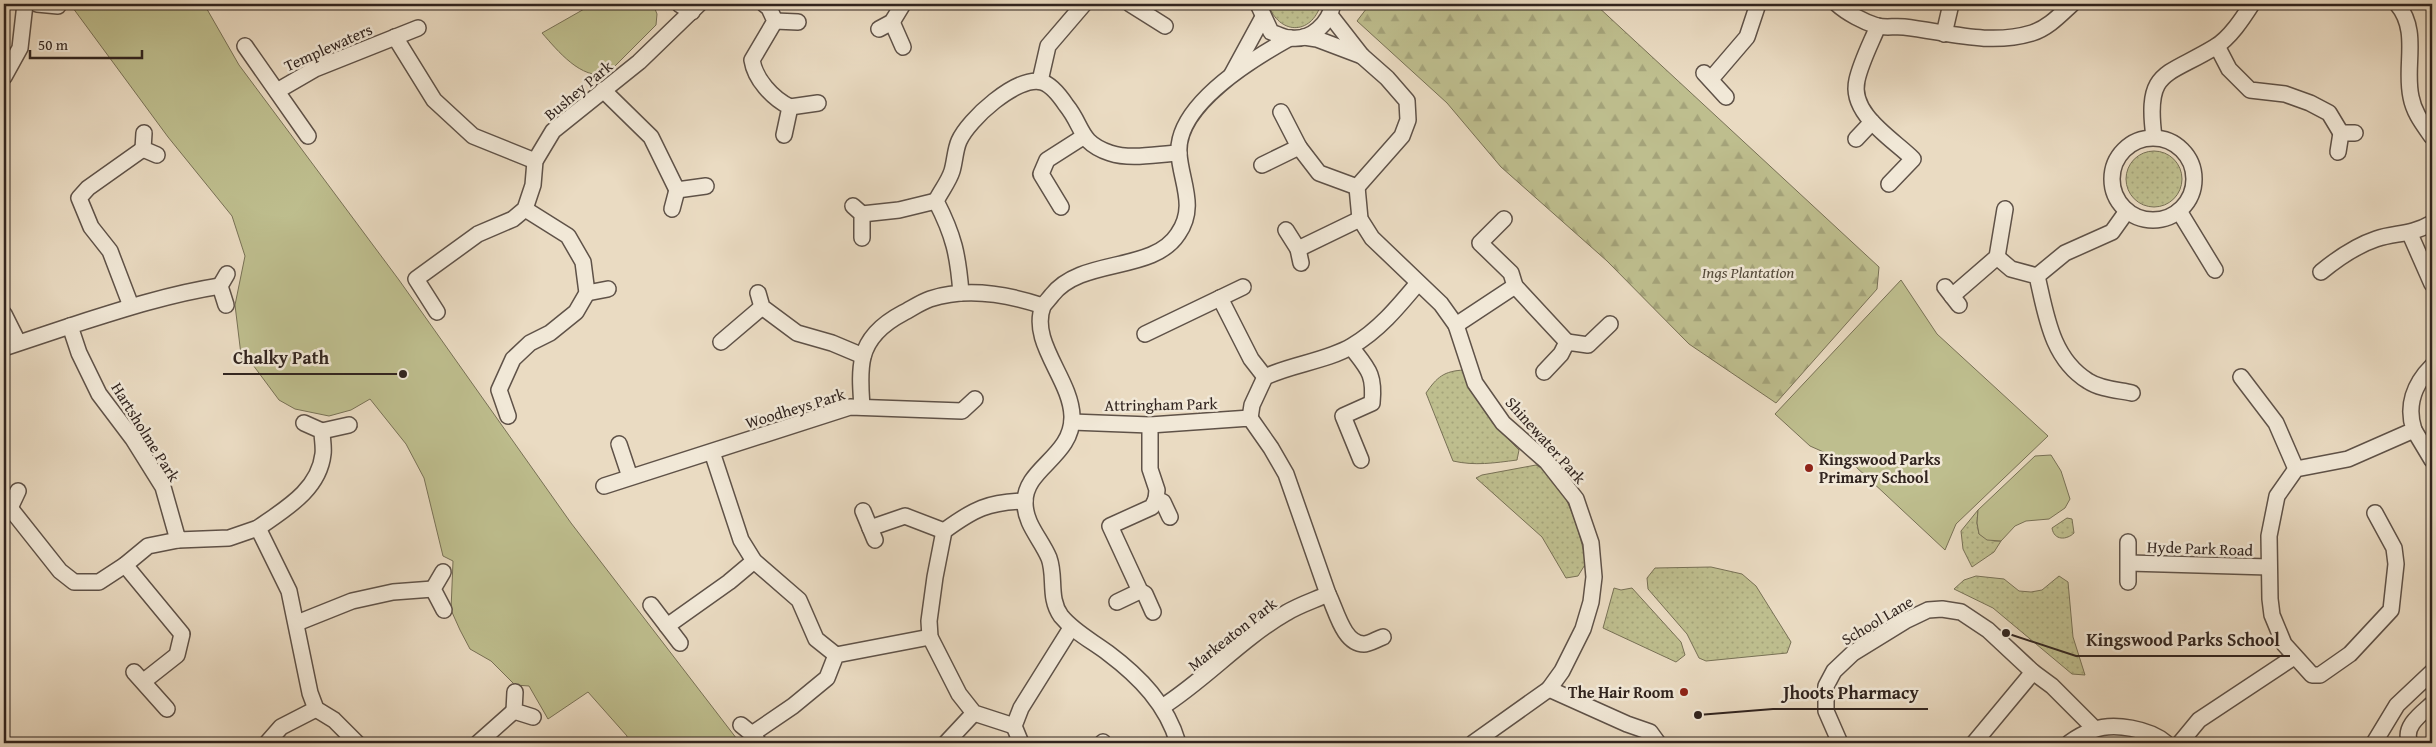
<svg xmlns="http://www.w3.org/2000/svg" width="2436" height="747" font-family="'Gentium Book Plus',serif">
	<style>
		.grass { fill: url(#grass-dots); stroke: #787156 }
		.forest { fill: url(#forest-firs); stroke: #787156 }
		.green { fill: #bebe8e; stroke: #787156 }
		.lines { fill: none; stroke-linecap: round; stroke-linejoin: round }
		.minor-casing { stroke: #5f5248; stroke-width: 18 }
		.minor { stroke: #f1e8d7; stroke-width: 15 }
		.poi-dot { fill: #8f2418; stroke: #f1e8d7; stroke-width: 2 }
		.labels { text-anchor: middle; stroke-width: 5; stroke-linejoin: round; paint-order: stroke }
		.street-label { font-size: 16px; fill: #31241f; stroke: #f1e8d7 }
		.park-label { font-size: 16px; font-style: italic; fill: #544a3b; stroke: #f1e8d7 }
		.poi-label { font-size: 16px; font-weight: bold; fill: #31241f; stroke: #f1e8d7; text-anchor: start }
		.leader { fill: none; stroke: #31241f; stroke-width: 2 }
		.callout-dot { fill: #31241f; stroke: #f1e8d7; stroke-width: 2 }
		.callout-label { font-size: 18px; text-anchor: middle; font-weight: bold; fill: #31241f; stroke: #f1e8d7; stroke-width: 5; stroke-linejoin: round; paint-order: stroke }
	</style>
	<defs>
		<pattern id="grass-dots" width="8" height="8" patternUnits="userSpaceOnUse" patternTransform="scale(1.25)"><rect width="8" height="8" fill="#bebe8e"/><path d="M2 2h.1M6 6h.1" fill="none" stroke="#a4a37a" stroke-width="1.8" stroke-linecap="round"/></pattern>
		<pattern id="forest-firs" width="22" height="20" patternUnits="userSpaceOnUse" patternTransform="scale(1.25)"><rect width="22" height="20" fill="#bebe8e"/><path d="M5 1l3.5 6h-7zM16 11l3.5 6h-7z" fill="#a4a37a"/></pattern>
	</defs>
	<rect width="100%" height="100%" fill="#eadbc2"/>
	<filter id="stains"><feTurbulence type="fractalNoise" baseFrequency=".004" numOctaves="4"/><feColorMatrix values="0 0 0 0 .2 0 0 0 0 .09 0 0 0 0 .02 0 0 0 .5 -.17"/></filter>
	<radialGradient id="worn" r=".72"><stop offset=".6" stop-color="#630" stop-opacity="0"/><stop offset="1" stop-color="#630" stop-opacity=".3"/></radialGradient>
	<!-- grass -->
	<g class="grass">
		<path d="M1268 4H1321C1311 36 1279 35 1268 4Z"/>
		<circle cx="2154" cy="179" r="28"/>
		<path d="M1464 370C1479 407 1491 422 1519 450L1517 460C1494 463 1475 466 1453 461L1426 393C1437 377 1444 371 1464 370Z"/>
		<path d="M1536 465C1565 477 1581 535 1586 563L1578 576 1566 578 1542 537 1476 478 1482 475Z"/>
		<path d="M1978 510 1977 523 1979 534 1994 541H2001L1994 552 1972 567 1963 549 1961 531Z"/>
		<path d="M2067 518 2072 519 2074 533C2067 540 2054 541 2052 528Z"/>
		<path d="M1711 567 1742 574 1756 586 1791 642 1787 653 1706 661 1699 658 1687 634 1648 589 1647 578 1655 568Z"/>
		<path d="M1976 576 2004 579 2019 591 2031 592 2042 590 2059 576 2068 582 2073 637 2085 675 2072 674 1993 608 1954 589 1964 580Z"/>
		<path d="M1614 588 1621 590 1632 588 1681 642 1685 655 1676 662 1603 628Z"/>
	</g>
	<!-- forest -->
	<path class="forest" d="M1370 4H1595L1879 267 1877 289 1776 403 1689 344 1607 261 1501 167 1447 103 1357 21Z"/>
	<!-- green -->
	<g class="green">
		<path d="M70 4H204L239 65 399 280 571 523 740 743H627V736L588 692 548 719 529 686 515 685 491 661 470 649 460 630 451 610 453 561 443 556 424 478 406 444 370 399 351 410 329 416 295 409 279 400 253 365 242 363 235 305 245 256 232 216 168 137Z"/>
		<path d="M593 4H653L657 14 656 25 607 74C581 80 558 51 542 33Z"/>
		<path d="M1901 280 1937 334 2048 436 1956 524 1945 550 1855 466 1810 446 1775 414Z"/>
		<path d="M2051 455 2061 471 2070 499 2065 508 2049 519 2026 521 2015 526 2001 541 1987 540 1979 534 1977 523 1978 510 2035 456Z"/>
	</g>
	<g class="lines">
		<!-- minor casing -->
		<g class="minor-casing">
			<g id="minor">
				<path d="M37 4 58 6"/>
				<path d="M679 4 692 12"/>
				<path d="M764 4 769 8 775 21 752 60C755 79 772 98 790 107L784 135"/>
				<path d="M1130 4 1165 26"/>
				<path d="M1258 4 1271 32C1277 34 1284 38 1290 38 1312 41 1329 23 1333 4"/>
				<path d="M1837 4C1847 13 1864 22 1877 26 1885 28 1895 26 1904 27 1947 32 1989 46 2032 33 2048 28 2060 15 2072 4"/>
				<path d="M2397 4C2420 31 2404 66 2411 97 2414 113 2423 124 2432 137"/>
				<path d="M775 21 798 22"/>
				<path d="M892 22 903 47"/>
				<path d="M1878 26C1871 43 1861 62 1857 80 1849 114 1893 139 1913 159L1889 184"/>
				<path d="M879 29 892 22 903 4"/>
				<path d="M1944 34 1951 4"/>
				<path d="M395 37 434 100 473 136 535 161"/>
				<path d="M1304 37 1317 39 1362 56"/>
				<path d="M245 46 308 136"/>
				<path d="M2217 46 2229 69 2250 90 2285 94 2310 103 2329 113 2341 133"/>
				<path d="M1704 73 1726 97"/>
				<path d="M1232 74 1263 17"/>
				<path d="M4 77 20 48 25 4"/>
				<path d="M1711 79 1747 37 1758 4"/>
				<path d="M1040 81 1048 46 1084 4"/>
				<path d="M603 90 651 137 677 190 706 186"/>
				<path d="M277 91 315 69 418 28"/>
				<path d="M790 107 818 103"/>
				<path d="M144 133 143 149 157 155"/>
				<path d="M2154 137C2145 69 2166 77 2215 47 2230 38 2243 18 2252 4"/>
				<circle cx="2153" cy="179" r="41"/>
				<path d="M1856 139 1872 122"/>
				<path d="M1299 147 1319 173 1357 187 1402 136 1408 120 1407 101 1387 78 1362 56 1330 15"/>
				<path d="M2338 152 2341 133H2355"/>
				<path d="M1262 165 1299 147 1281 112"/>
				<path d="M1357 187 1360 219 1372 238 1441 304 1456 325 1475 383 1503 423 1547 462 1576 499 1591 543 1594 577 1591 602 1583 629 1562 671 1549 689 1473 743"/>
				<path d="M853 206 862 214V238"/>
				<path d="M1061 207 1041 174 1047 160 1083 137"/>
				<path d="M672 209 677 190"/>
				<path d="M2179 211 2215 270"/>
				<path d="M862 214 899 210 936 201"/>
				<path d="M1286 230 1298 249 1301 263"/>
				<path d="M2410 234 2432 284"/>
				<path d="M1298 249 1360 219"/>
				<path d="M1997 257 2011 269 2037 276C2046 314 2051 358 2088 381 2100 389 2118 390 2132 393"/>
				<path d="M2321 272C2338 258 2355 246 2376 239 2397 232 2409 236 2432 223"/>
				<path d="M2037 276 2065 253 2112 232 2127 211"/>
				<path d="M220 286C169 294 120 310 70 326L79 353 99 394 133 439 163 487 178 540 229 538 258 528 289 591 310 693 316 709 334 720 357 743"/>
				<path d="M1515 286 1567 342"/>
				<path d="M1945 287 1959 305"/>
				<path d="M587 293 608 289"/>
				<path d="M758 293 762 307 797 333 832 343 863 356"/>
				<path d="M961 293C958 255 954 236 936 201 941 191 949 181 952 171 955 161 955 150 959 141 968 120 1017 75 1042 82 1052 85 1060 96 1066 105 1084 127 1078 142 1110 153 1131 160 1157 154 1179 153"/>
				<path d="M1952 296 1997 257 2005 209"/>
				<path d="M1220 298 1251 359 1265 377"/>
				<path d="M226 305 220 286 227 274"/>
				<path d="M131 306 110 251 91 227 79 198 88 188 143 149"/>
				<path d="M437 312 416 279 478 234 513 219 525 209 533 185 535 161 553 131 639 62 699 4"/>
				<path d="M4 314 18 342"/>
				<path d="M1456 325 1515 286 1511 273 1480 243 1504 219"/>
				<path d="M1145 334 1243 287"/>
				<path d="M721 342 762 307"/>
				<path d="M1351 347C1368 369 1375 374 1372 403L1343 416 1361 460"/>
				<path d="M4 348 70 326"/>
				<path d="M1544 372 1561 354 1567 342 1588 345 1610 324"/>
				<path d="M1265 377C1292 364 1327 361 1352 346 1379 330 1398 307 1418 283"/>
				<path d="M2241 377 2276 423 2296 469"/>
				<path d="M862 407C861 391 859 373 863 357 868 336 884 323 903 313 911 309 921 302 930 299 967 287 1007 294 1043 306"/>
				<path d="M508 416 499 390 513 359 530 343 550 333 576 312 587 293 583 262 568 236 525 209"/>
				<path d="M1250 418 1252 405 1265 377"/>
				<path d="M1072 422 1150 425 1250 418 1271 448 1286 474 1328 594C1315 600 1299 605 1286 613 1241 639 1206 679 1162 707"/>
				<path d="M1150 425V469L1157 490 1156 499 1163 502 1170 517"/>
				<path d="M2414 430 2432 460"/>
				<path d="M322 431 349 425"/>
				<path d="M619 444 630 477"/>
				<path d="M712 452 741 540 754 561 799 600 816 639 836 655"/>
				<path d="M604 486 850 407 962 411 975 399"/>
				<path d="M10 508 60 571 74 582H99L125 565 148 546 178 540"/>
				<path d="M4 510 10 508 18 491"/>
				<path d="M863 511 875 540"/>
				<path d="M2375 513 2394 548 2396 564 2391 610 2350 654 2320 675H2312L2284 644 2272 615 2270 599 2269 536 2277 496 2296 469 2348 459 2414 430C2406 406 2414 384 2432 366"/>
				<path d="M258 528C285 509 319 490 323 454 324 447 322 438 322 431L304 423"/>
				<path d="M870 528 905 516 944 531"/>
				<path d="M2129 563 2269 567"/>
				<path d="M125 565 182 634 177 655 144 681"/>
				<path d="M443 572 433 589 444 610"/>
				<path d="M2128 582V542"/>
				<path d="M1328 594C1336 609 1343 644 1364 644 1369 644 1377 639 1383 637"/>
				<path d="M1117 602 1140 591"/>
				<path d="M651 605 680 643"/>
				<path d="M1153 612 1145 594 1140 591 1110 526 1152 507 1156 499"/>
				<path d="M297 623 352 601 393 592 433 589"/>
				<path d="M667 626 729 582 754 561"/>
				<path d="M134 672 167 709"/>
				<path d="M1549 689 1627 724 1650 732 1658 743"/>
				<path d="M515 692 514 711 533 717"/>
				<path d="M741 725 752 734 759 743"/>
				<path d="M1014 726 974 713 959 694 930 637 929 621 935 577 944 531C974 509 988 502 1025 501"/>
				<path d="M752 734 793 706 827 678 836 655 930 637"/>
				<path d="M267 743 281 727 316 709"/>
				<path d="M478 743 514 711"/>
				<path d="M946 743 974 713"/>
				<path d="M1021 743 1014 726 1021 708 1071 628"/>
				<path d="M1102 743 1103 742"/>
				<path d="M1178 743C1167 705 1140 677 1108 653 1092 641 1074 632 1061 616 1048 598 1056 577 1049 558 1041 539 1025 524 1025 503 1024 468 1073 457 1072 416 1071 379 1029 342 1043 306 1045 303 1049 299 1052 295 1082 257 1153 273 1178 234 1197 207 1181 182 1179 154 1175 105 1254 58 1290 38"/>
				<path d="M1840 743 1826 711V686L1834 671 1853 653 1905 621 1928 610 1942 609 1961 612 1988 630 2033 672 2052 686 2095 729"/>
				<path d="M1974 743 2033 672"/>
				<path d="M2069 743C2076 738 2085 733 2093 730 2114 722 2150 729 2166 743"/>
				<path d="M2180 743 2199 720 2294 657"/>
				<path d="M2374 743 2397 705 2432 672"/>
				<path d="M2410 743C2402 727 2422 713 2432 704"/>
			</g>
		</g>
		<!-- minor -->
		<use href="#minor" class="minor"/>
	</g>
	<!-- markers -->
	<g class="poi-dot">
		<circle cx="1809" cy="468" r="5"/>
		<circle cx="1684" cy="692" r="5"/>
	</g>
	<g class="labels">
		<!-- street labels -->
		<g class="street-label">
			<text transform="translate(328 47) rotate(-24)" y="6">Templewaters</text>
			<text transform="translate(578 90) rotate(-40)" y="6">Bushey Park</text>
			<text transform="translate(1161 404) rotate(-1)" y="6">Attringham Park</text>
			<text transform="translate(795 408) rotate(-17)" y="6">Woodheys Park</text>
			<text transform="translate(146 432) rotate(58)" y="6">Hartsholme Park</text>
			<text transform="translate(1546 440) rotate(48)" y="6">Shinewater Park</text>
			<text transform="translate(2200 548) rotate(2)" y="6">Hyde Park Road</text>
			<text transform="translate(1877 620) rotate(-31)" y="6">School Lane</text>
			<text transform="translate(1232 634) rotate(-38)" y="6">Markeaton Park</text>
		</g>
		<!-- park labels -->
		<g class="park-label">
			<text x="1748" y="278">Ings Plantation</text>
		</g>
		<!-- poi labels -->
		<g class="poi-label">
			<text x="1819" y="465">Kingswood Parks<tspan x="1819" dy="18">Primary School</tspan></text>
			<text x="1674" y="698" text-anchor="end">The Hair Room</text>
		</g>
	</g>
	<!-- callouts -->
	<path class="leader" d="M403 374L339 374H223M2006 633L2076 656H2290M1698 715L1773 709H1928"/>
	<g class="callout-dot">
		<circle cx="403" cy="374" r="5"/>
		<circle cx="2006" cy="633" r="5"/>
		<circle cx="1698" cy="715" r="5"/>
	</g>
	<g class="callout-label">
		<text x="281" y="364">Chalky Path</text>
		<text x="2183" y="646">Kingswood Parks School</text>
		<text x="1851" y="699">Jhoots Pharmacy</text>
	</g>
	<!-- margin -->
	<rect width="2436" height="747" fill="none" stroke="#eadbc2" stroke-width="20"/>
	<rect x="5" y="5" width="2426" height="737" fill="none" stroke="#31241f" stroke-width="2.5"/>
	<rect x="10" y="10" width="2416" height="727" fill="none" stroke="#31241f"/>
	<!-- scale -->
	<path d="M30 50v8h112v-8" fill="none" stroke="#31241f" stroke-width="2.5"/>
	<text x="38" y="50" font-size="15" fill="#31241f" stroke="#f1e8d7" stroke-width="4" paint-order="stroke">50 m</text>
	<rect width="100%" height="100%" filter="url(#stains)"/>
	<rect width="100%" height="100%" fill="url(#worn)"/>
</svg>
